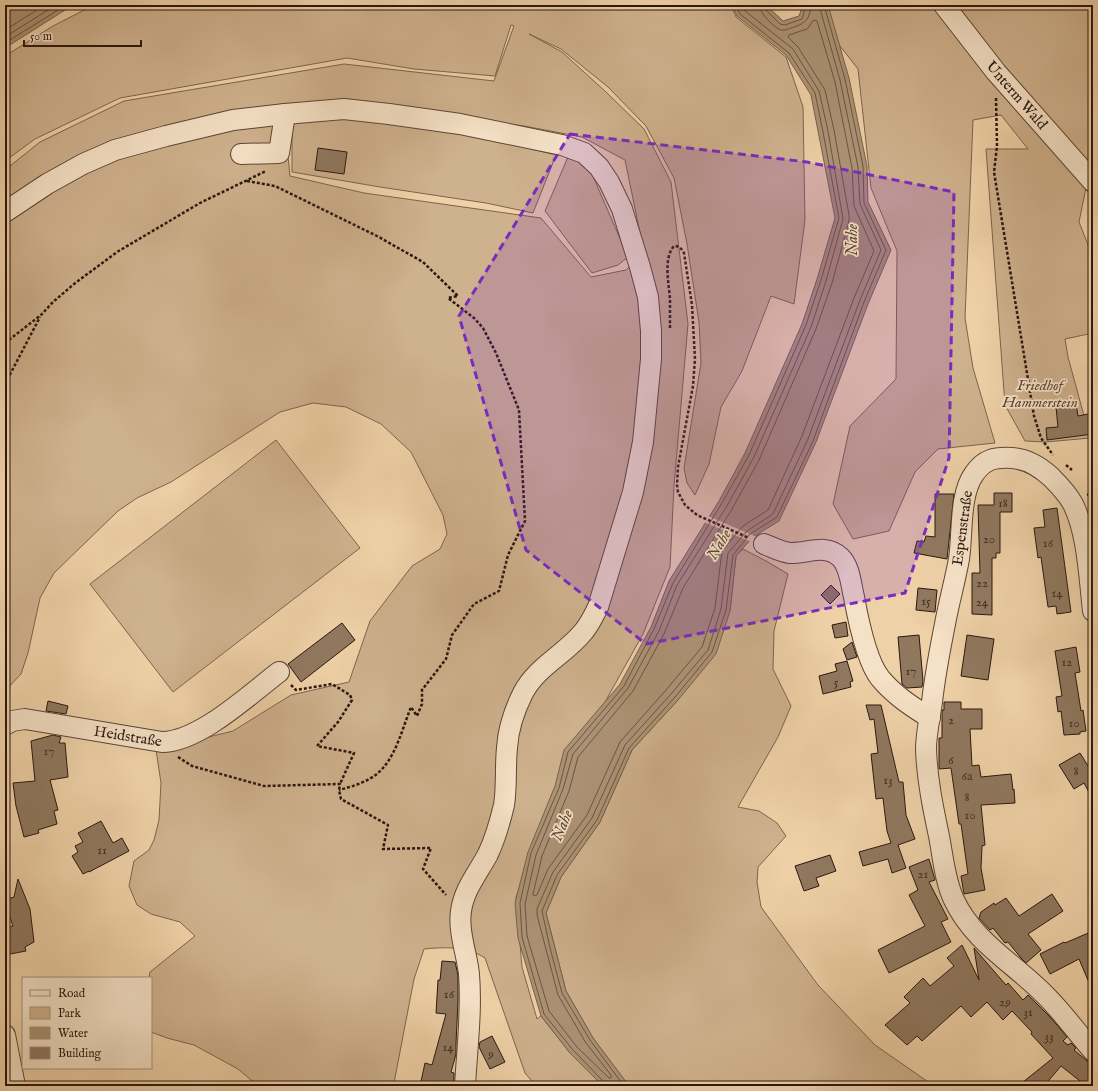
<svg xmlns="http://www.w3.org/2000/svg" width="1098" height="1091" font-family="'IM FELL English',serif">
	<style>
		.green { fill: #ceb18d; stroke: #7c644e; fill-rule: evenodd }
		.water { fill: #ac9274; stroke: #78614c }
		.pier { fill: #efd1a7 }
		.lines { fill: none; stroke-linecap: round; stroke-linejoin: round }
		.shore { stroke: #6b5442; stroke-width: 1 }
		.building { fill: #90785f; stroke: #2a1710 }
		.minor-casing { stroke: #5b4636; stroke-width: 22 }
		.path { stroke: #2a1710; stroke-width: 2.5; stroke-dasharray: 3 2; stroke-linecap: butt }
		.minor { stroke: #f5e1c6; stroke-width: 20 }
		.marked { fill: #7b2cbf; fill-opacity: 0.2; stroke: #7b2cbf; stroke-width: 3; stroke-dasharray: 8 5; stroke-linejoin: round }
		.labels { text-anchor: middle; stroke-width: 3.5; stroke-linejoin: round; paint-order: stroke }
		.number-label { font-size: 13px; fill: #442f24 }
		.street-label { font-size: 15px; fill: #2a1710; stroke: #f5e1c6 }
		.park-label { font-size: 15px; font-style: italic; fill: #5b4536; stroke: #f5e1c6 }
		.water-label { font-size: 16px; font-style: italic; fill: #5e4838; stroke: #f5e1c6 }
	</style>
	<rect width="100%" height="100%" fill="#efd1a7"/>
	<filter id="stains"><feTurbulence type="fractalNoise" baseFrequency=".005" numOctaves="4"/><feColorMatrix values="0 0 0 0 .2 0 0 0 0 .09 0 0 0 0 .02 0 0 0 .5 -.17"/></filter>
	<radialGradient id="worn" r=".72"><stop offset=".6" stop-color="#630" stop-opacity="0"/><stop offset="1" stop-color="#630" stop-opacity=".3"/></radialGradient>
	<!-- green -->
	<g class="green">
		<path d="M94 5H731L736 17 786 57 803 107 805 220 794 304 771 296 742 371 721 407 709 464 695 495 687 483 684 468 701 363 699 322 687 244 674 178 646 126 608 87 561 49 529 34 562 52 606 92 644 129 671 182 688 324 674 486 670 567 643 634 553 795 516 897 522 967 537 1019 541 1016 570 1053 603 1086H536L525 1073 485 958C467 946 445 947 424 949L414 979 394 1083 392 1086 350 1085 349 1086H258L238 1069 194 1045 167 1038 151 1032V978H149L150 972 195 936 180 922 151 914 137 905 129 886 134 861 149 850 154 840 159 820 161 783 156 750 233 731 291 695 349 682 370 621 412 566 440 549 447 534 443 515 411 452 381 424 346 407 313 403 280 412 171 482 137 498 118 511 54 573 40 598 28 653 21 674 5 691V170L40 142 124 101 344 64 494 81 514 26 511 25 495 76 414 69 347 58 120 98 35 139 5 161V56L53 26ZM329 101 524 126 582 137 625 160 644 252 626 270 591 277 541 218 364 193 290 176 283 107Z"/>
		<path d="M808 5H1093V195L1086 188 1079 222 1093 257V333L1065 339 1068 357 1090 438 1046 442 1025 441 1005 405 986 149H1028L1001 115 973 120 965 318 973 368 995 443 938 449 915 472 889 531 853 539 833 504 850 426 896 379 897 251 871 188 858 69Z"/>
		<path d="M349 118 462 132 556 155 533 213 486 203 380 187 292 172V121Z"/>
		<path d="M570 152 592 174 628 257 618 265 592 273 545 211Z"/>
		<path d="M276 440 360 548 173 692 90 584Z"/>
		<path d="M743 549 768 562 788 574 774 631 773 669 791 706 778 737 738 807 759 811 777 823 786 836 758 867 757 882 761 907 818 985 875 1045 934 1086H629L593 1038 566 991 546 913 561 877 600 822 632 750 678 700 730 611 736 556Z"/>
	</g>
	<!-- water -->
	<g class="water">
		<path d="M5 5H73L5 48Z"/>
		<path d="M732 5H766L783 21 799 16 803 5H828L849 78 867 166 868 202 891 250 868 304 816 442 779 521 753 537 736 556 730 611 716 654 678 700 632 750 600 822 561 877 546 913 566 991 593 1038 629 1086H603L570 1053 541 1016 518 938 515 903 528 852 555 786 564 750 620 684 651 627 669 581 719 501 745 453 802 324 817 279 835 218 811 95 786 55 737 16Z"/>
	</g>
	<!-- pier -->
	<path class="pier" d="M708 516 757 537 751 542 704 522Z"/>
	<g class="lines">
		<!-- shore -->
		<g class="shore">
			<path d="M742 5 745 11 793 49 819 91 828 131 843 219 826 281 811 327 754 457 727 506 677 585 659 631 628 688 573 754 563 789 536 855 525 904 527 936 549 1011 577 1047 609 1078H611V1075L586 1043 558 995 537 915V909L553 872 592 818 625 745 671 694 708 650 721 609 728 553 747 531 773 514 808 439 860 300 881 250 860 204 858 167 840 80 819 5"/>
			<path d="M759 5C759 12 774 28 781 30 785 31 790 28 794 27 806 23 810 19 811 5"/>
			<path d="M764 5 765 9 780 24 785 25 802 19 806 5"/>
			<path d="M814 20 817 21 835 82 852 168 854 206 874 251 854 298 802 436 768 510 743 526 722 551 715 608 702 647 666 690 620 742 587 815 548 869 537 895 534 896 533 894 542 856 569 791 578 757 633 691 664 634 683 588 732 509 759 460 816 329 832 283 849 221V215L834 130 825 90 798 47 788 37 789 35 807 29Z"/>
			<path d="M5 30 45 5"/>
			<path d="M5 37 56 5"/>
			<path d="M5 43 66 5"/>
			<path d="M606 1086 604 1082 573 1050 544 1014 522 937 520 903 531 853 559 788 568 752 624 686 654 629 673 583 722 503 749 455 806 325 821 280 839 218 823 132 815 93 789 53 740 14 736 5"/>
			<path d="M624 1086 590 1040 562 993 550 948 542 911 557 875 597 820 629 748 675 697 712 652 726 610 733 555 750 534 777 517 813 441 864 302 886 250 864 203 863 166 845 79 824 5"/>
		</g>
	</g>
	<!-- building -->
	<g class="building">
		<path d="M318 148 347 152 344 174 315 170Z"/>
		<path d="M1076 404 1078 416 1093 413V434L1047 440 1046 428 1058 427 1056 407Z"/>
		<path d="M994 493H1012V512H1000V553H996V558H992V615L972 614V573H980L978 505H994Z"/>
		<path d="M935 494H954L947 559 914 553 917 541 924 542 926 536 935 537Z"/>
		<path d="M1057 508 1071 612 1057 614 1056 606 1048 607 1041 557 1038 558 1034 528 1045 527 1043 510Z"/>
		<path d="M831 585 840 594 830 604 821 595Z"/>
		<path d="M918 588 937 590 935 612 916 610Z"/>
		<path d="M846 622 848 636 835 638 832 625Z"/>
		<path d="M342 623 355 640 301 682 288 664Z"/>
		<path d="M919 635 923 681 922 687 907 688 902 684 898 637Z"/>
		<path d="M967 635 994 639 988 680 961 676Z"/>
		<path d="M852 642 857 657 847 660 843 649Z"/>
		<path d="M1076 647 1080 672 1075 673 1081 711 1083 710 1086 731 1080 732V734L1064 735 1061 711 1058 712 1056 697 1062 696 1055 651Z"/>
		<path d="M847 661 853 681 850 682 851 687 823 694 819 676 837 671 835 664Z"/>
		<path d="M48 701 68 706 66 714 46 711Z"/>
		<path d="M944 702H961V709H982V729H970L972 766 979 765 981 777 1011 774 1013 790 1014 789 1015 803 981 805 985 845 982 846 981 868 985 890 964 894 961 876 968 874 961 824H959L951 768 939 769V738H942V710H944Z"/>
		<path d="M866 705H881L899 782H903L906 815 915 839 898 845 906 868 892 873 888 859 863 866 859 852 891 843 887 831 883 798 876 799 871 754 878 753 874 719 870 720Z"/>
		<path d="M53 735 61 737 59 743H65L68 777 50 780 58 810 54 811 57 824 38 830 39 833 24 837 16 806 13 783 35 781 31 741Z"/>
		<path d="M1080 753 1093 774V800L1084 783 1074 789 1059 765Z"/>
		<path d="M101 821 113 843 122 838 129 851 89 872V871L83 874 72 856 78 852 75 846 83 842 78 833Z"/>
		<path d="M830 855 836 871 816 878 819 886 804 891 795 866Z"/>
		<path d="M929 859 935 880 929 882 948 919 941 922 951 942 889 973 878 950 925 926 909 895 918 890 909 867Z"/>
		<path d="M18 879 30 909 34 942 25 947 26 951 5 955V935H10L8 927 13 926 5 904V900L14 897Z"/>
		<path d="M1052 894 1063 911 1028 934 1041 950 1026 963 1021 958 1008 942 1005 943 993 928 990 930 979 918 981 912 994 903 995 905 1006 898 1019 916Z"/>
		<path d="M1093 931V992L1079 959 1050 974 1040 954 1064 942 1065 943Z"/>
		<path d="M962 945 979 980 974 948 1006 985 1008 983 1023 1000 1028 995 1051 1018 1067 1037 1063 1041 1068 1045 1071 1043 1076 1048 1074 1050 1093 1066V1075L1085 1085 1061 1066 1044 1086H1018L1053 1058 1031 1034 1032 1032 1012 1011 1003 1020 987 1002 971 1017 961 1006 922 1041 917 1036 907 1045 885 1025 910 1003 904 997 923 978 930 986 954 966 947 958Z"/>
		<path d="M442 961 455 962 458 975V1002L456 1043V1054L451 1072 454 1073V1084L453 1086H420L425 1063 432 1065 446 1014 436 1013 438 980H440Z"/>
		<path d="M492 1036 505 1062 490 1069 479 1047 480 1042Z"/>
	</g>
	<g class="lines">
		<!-- minor casing -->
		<g class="minor-casing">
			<g id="minor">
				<path d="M944 5 996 72 1093 182"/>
				<path d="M241 154 279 153 285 114"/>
				<path d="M5 212 47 184 83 164 115 150 166 136 233 120 285 114 344 109 389 114 460 124 562 145 584 153 599 167 609 182 622 209 640 267 648 297 651 331V359L643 442 633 492 598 607C594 615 590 624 584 631 566 654 537 666 523 693 515 709 508 730 507 748 505 767 507 787 504 805 500 822 495 839 488 854 478 873 464 889 461 911 458 932 467 954 469 974 472 1011 467 1049 465 1086"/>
				<path d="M764 544C772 547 781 552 790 553 807 554 825 543 840 557 850 566 851 585 854 597 858 619 866 660 880 678 894 695 911 706 930 718"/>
				<path d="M1093 611C1089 577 1088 535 1073 504 1067 493 1059 485 1051 477 1040 467 1026 459 1012 458 995 457 984 459 974 474 959 495 963 533 959 559 955 581 949 602 945 624 940 649 935 675 932 702 930 717 926 734 926 749 927 779 933 808 939 836 943 857 945 881 954 900 975 944 1016 964 1048 998 1064 1014 1078 1034 1093 1051"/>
				<path d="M5 725 12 721 25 719 162 742C199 742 250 694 279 672"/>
				<path d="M5 1035 15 1086"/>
			</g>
		</g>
		<!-- path -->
		<g class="path">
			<path d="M996 98 997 146 994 172 1034 416 1041 438 1053 455"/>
			<path d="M247 181 275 186 377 236 423 262 458 296 448 298 474 318 483 328 496 353 519 410 525 521 508 555 499 591 474 604 452 635 446 659 422 690V704L417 716 411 707C403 727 397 752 383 768 372 781 354 786 339 790"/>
			<path d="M670 328C670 319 670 309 670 299 669 285 663 258 674 246 679 246 682 249 684 253L692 305 695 359 693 386 678 467 677 485 678 492 685 505 697 515 749 538"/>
			<path d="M5 343 41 315 53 302 74 284 117 252 200 203 266 171"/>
			<path d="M5 384 40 317"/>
			<path d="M1066 465 1072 470"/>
			<path d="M1087 495 1093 493"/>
			<path d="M291 685 296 690 332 684 350 695 352 700 338 722 317 746 354 753 340 784"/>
			<path d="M178 757 192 766 264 786 340 784 339 790 341 799 388 825 383 849 431 848 423 869 446 895"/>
		</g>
		<!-- minor -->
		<use href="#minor" class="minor"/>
	</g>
	<!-- marked area -->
	<path class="marked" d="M570 134 807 162 954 192 949 458 905 593 646 644 526 550 459 316Z"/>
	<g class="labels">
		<!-- number labels -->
		<g class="number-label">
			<text x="1003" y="507">18</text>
			<text x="989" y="543">20</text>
			<text x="1048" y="547">16</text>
			<text x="982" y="587">22</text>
			<text x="1057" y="597">14</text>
			<text x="926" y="605">15</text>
			<text x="982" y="606">24</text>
			<text x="1067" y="666">12</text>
			<text x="911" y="675">17</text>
			<text x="836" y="686">5</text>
			<text x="951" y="724">2</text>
			<text x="1074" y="727">10</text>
			<text x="49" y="755">17</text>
			<text x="951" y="764">6</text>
			<text x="1076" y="775">8</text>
			<text x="967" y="780">6a</text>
			<text x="888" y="784">13</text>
			<text x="967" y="801">8</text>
			<text x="970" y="819">10</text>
			<text x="102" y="854">11</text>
			<text x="923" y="878">21</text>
			<text x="449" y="998">16</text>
			<text x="1005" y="1006">29</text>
			<text x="1028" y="1016">31</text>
			<text x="1049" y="1040">33</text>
			<text x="448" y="1051">14</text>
			<text x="491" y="1058">9</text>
		</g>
		<!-- street labels -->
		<g class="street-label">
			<text transform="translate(1017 95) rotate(49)" y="5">Unterm Wald</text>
			<text transform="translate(962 528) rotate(-82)" y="5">Espenstraße</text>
			<text transform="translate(128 736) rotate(9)" y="5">Heidstraße</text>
		</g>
		<!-- park labels -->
		<g class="park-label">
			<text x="1040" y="390">Friedhof<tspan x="1040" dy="17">Hammerstein</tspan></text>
		</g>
		<!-- water labels -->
		<g class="water-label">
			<text transform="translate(851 240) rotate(-90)" y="6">Nahe</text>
			<text transform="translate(718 544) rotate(-59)" y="6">Nahe</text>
			<text transform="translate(561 825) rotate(-67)" y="6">Nahe</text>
		</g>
	</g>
	<!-- margin -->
	<rect width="1098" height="1091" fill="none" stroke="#efd1a7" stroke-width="20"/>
	<rect x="6" y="6" width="1086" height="1079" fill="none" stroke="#2a1710" stroke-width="2"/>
	<rect x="10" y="10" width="1078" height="1071" fill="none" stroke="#2a1710"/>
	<!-- legend -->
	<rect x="22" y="977" width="130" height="92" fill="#f5e1c6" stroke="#a4907d"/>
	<rect x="30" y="990" width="20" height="6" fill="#f5e1c6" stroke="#a4907d"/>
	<text x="58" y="997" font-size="12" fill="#2a1710">Road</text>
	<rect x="30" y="1007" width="20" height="12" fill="#ceb18d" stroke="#a4907d"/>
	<text x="58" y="1017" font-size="12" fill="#2a1710">Park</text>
	<rect x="30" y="1027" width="20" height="12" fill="#ac9274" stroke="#a4907d"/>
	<text x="58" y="1037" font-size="12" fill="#2a1710">Water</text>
	<rect x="30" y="1047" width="20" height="12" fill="#90785f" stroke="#a4907d"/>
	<text x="58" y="1057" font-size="12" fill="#2a1710">Building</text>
	<!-- scale -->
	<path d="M24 40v6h117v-6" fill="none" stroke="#2a1710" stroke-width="2"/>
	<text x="30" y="40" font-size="12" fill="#2a1710" stroke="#f5e1c6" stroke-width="3" paint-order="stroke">50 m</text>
	<rect width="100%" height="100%" filter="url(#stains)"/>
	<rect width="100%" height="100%" fill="url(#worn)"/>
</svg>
